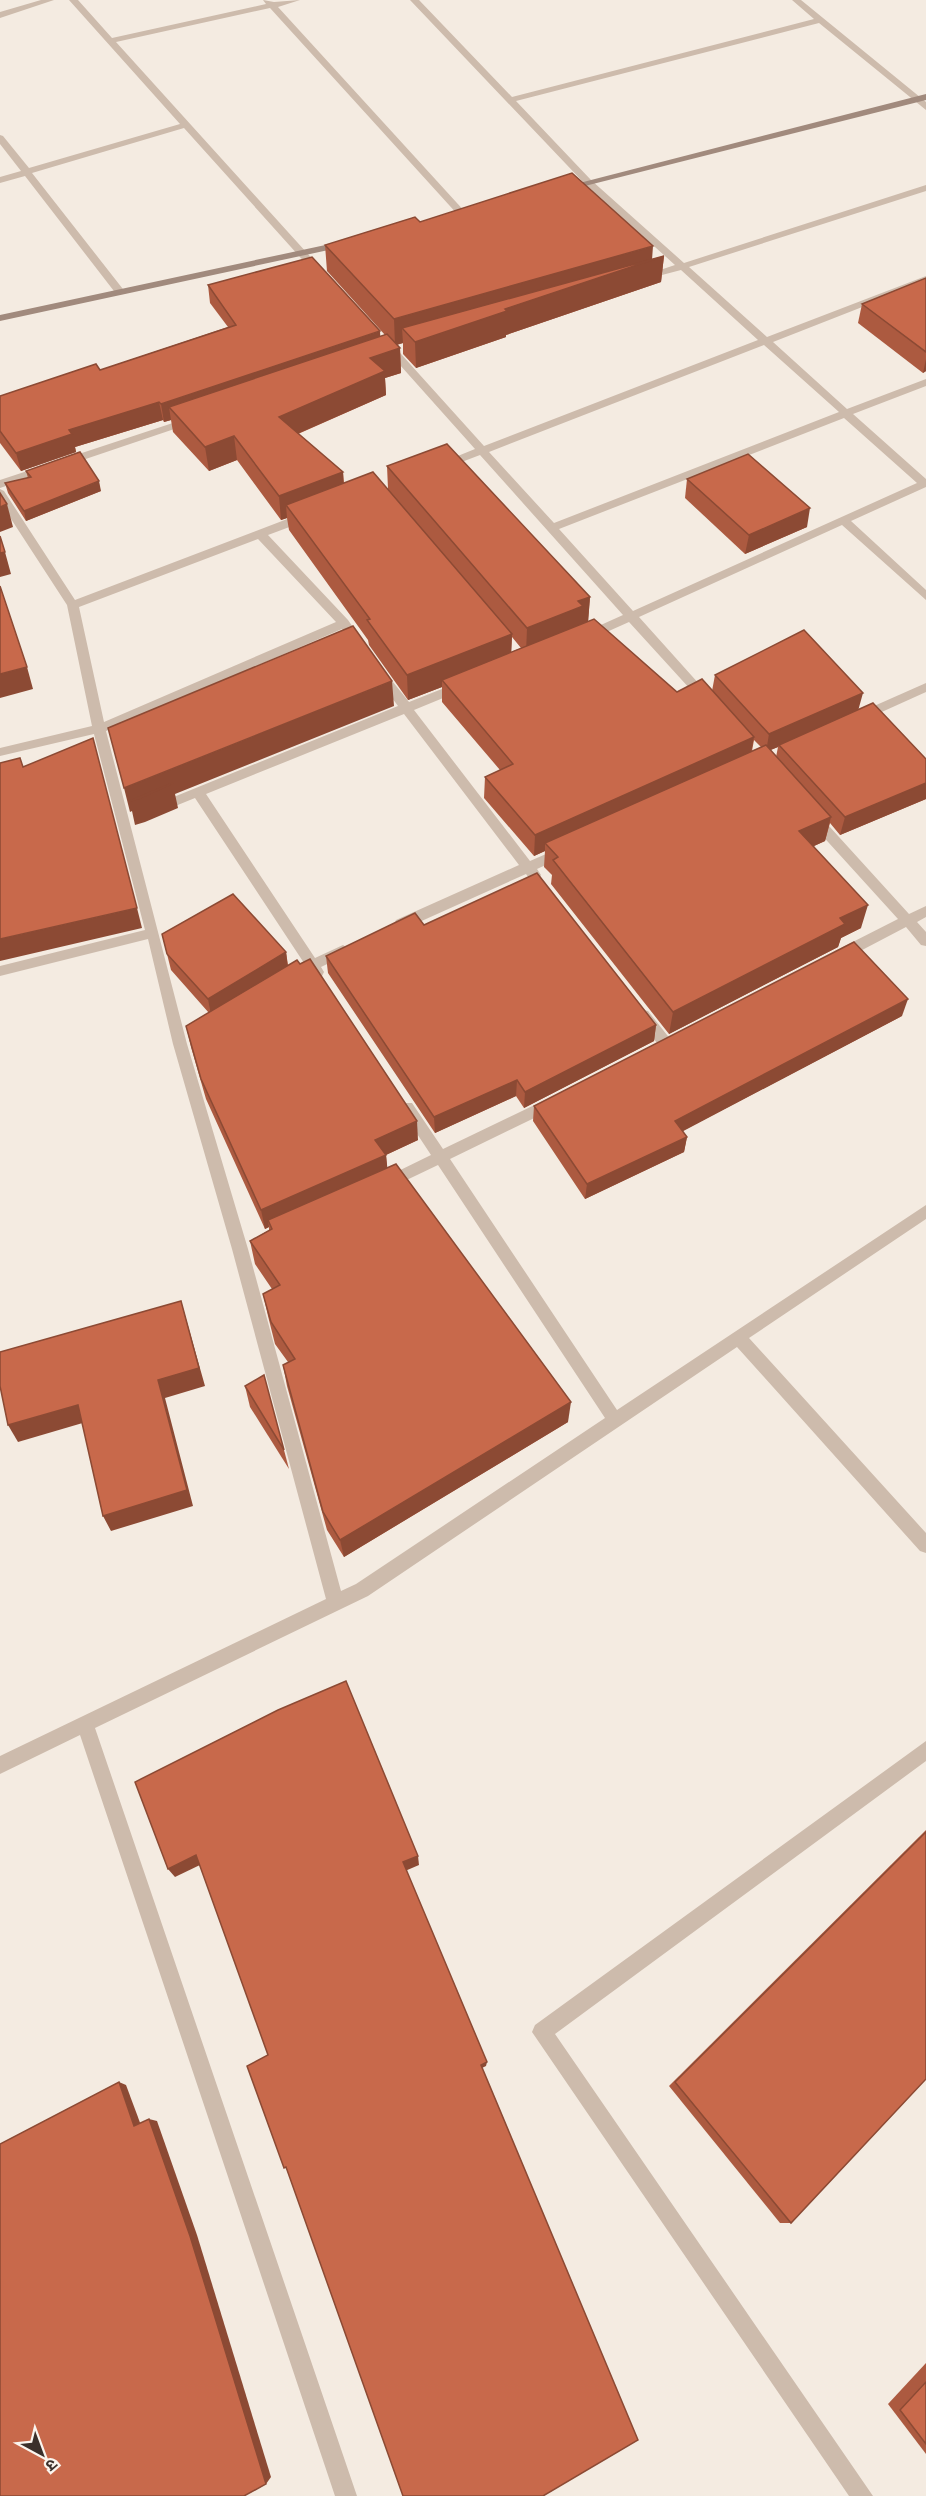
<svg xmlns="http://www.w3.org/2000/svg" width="926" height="2496" font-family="'Sofia Sans Condensed','Noto Sans Devanagari',sans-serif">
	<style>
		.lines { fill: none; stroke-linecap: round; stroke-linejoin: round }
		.street { fill: #cdbbac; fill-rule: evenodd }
		.secondary { fill: #a18a7d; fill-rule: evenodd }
		.wall { fill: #ac5a40; fill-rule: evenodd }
		.shaded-wall { fill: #8c4a34 }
		.building { fill: #c8694b; stroke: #8c4a34; stroke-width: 1.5 }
	</style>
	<rect width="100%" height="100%" fill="#f4ebe1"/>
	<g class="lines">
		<!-- street -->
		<g class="street">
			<path d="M41 0H54L0 18V12Z"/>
			<path d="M69 0H78L112 38 266 4 263 0 274 2 300 0 278 7 467 214 459 216 270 8 116 42 326 274 317 276 184 128 32 173 126 293 117 295 25 176 0 183V177L21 171 0 144V135L3 136 29 168 180 124Z"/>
			<path d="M410 0H419L512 97 814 19 792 0H801L926 102V110L819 23 516 101 591 180 684 263 926 185V191L689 267 767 337 926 276V282L773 342 847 409 926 379V386L853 414 926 479V487L851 521 926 590V600L842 525 639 617 709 695V701H701L629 622 591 639H583V633L623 615 480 455 446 468H438V464L475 449 383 346 392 344 484 446 758 340 681 270 639 281V277L675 265 585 184ZM764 345 839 412 554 523 489 452ZM844 418 917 483 633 611 559 529Z"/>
			<path d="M191 417 196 420 195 422 0 488V480Z"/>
			<path d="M0 489 4 491 75 600 303 513H311V519L268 535 348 620 364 643 362 646H354L342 629 106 731 187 1044 248 1249 341 1591 356 1584 605 1418 438 1165 392 1187H382L380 1183 382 1179 431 1155 402 1111 400 1107 402 1103H412L443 1149 547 1099H557L559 1103 557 1107 450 1159 617 1410 926 1205V1219L749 1338 926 1533V1553L920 1551 737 1347 368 1596 95 1728 357 2496H335L80 1735 0 1774V1756L326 1599 232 1249 173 1044 148 939 0 976V966L145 930 94 734 0 756V748L92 726 67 605 0 502ZM258 539 336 622 104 722 79 607Z"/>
			<path d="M381 671 385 672 409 702 457 683H465V689L414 710 530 861 562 847 568 852 567 855 537 869 541 875 539 878H529L526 874 406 928H396L394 924 396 920 519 865 404 714 206 794 315 958 343 945 350 950 348 954 321 967 324 972 322 976 317 977 310 973 295 979 290 978 288 974 290 970 304 963 195 798 158 813 152 808 154 805 398 706 375 675Z"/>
			<path d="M926 683V692L864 720 860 721 854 717 856 714Z"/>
			<path d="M814 813 819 815 909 914 926 906V917L917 922 926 932V946L921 945 906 927 845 959H835L833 955 835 951 898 919 809 821 808 818Z"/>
			<path d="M643 1010 648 1011 671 1040 673 1044 671 1048H661L638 1019 636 1015 638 1011Z"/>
			<path d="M926 1741V1761L555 2034 873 2496H849L532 2032 535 2025Z"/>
		</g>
		<!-- secondary -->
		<g class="secondary">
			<path d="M926 94V100L565 191 560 188Z"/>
			<path d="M344 241 347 242V246L0 321V315Z"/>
		</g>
	</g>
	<!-- wall -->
	<g class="wall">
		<path d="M420 222 652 259 664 256 661 282 506 335V337L416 368 403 354V343L397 345 400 348 401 373 385 378 386 395 298 434 343 472 344 483 388 489 387 466 590 597 588 622 677 692 712 691 715 675 859 709 926 759V799L840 835 830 823 825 841 814 846 861 928 841 938 838 947 669 1034 551 884 552 875 544 867 545 851 534 856 484 798 485 777 500 770 442 702V687L408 700 369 645 368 640 289 530 287 518 281 520 237 460 209 471 173 432 171 420 164 422 163 420 75 447 76 452 21 471 0 443V396L100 370 228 327 210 303 208 285 380 337 385 335 327 271 325 245ZM512 637 521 648 511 652ZM754 740 761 747 752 751ZM778 747 776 757 770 750Z"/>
		<path d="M926 278V371L923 373 858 323 862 304Z"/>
		<path d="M26 471 101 491 26 521 8 493 5 483 28 478Z"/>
		<path d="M687 479 807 527 745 554 685 498Z"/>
		<path d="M424 925 656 1025 654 1041 524 1108 516 1096 435 1133 328 973 326 956Z"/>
		<path d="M162 934 286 952 288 965 418 1140 386 1155 387 1167 568 1422 344 1557 327 1530 287 1386 283 1365 288 1362 275 1344 268 1316 263 1294 272 1289 255 1264 250 1241 269 1230V1227L265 1229 206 1099 191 1047 186 1026 209 1013 171 970Z"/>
		<path d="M902 1016 682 1131 687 1137 684 1152 585 1199 533 1121 534 1106Z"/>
		<path d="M245 1386 284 1450 289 1469 250 1407Z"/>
		<path d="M926 1830V2079L791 2223H780L669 2086Z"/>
		<path d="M926 2363V2454L888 2404Z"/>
	</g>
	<!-- shaded-wall -->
	<g class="shaded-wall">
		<path d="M653 246 652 260 664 256 661 282 506 335V337L416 368 415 342 402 328 403 343 395 345 394 319Z"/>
		<path d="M380 331 381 349 169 407 171 420 164 422 161 404Z"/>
		<path d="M400 348 401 373 385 378 386 395 281 441 279 417 370 358Z"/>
		<path d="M926 359V371L923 373Z"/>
		<path d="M159 402 163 420 75 447 76 452 21 471 16 453 69 430Z"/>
		<path d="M234 436 237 460 209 471 205 447Z"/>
		<path d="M343 472 344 496 286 505 287 518 281 520 279 496Z"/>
		<path d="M99 481 101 491 26 521 24 511Z"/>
		<path d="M7 504 13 527 0 532V507Z"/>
		<path d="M810 508 807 527 745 554 749 535Z"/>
		<path d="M5 552 11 574 0 577V553Z"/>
		<path d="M590 597 588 622 526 653 527 628 578 601Z"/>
		<path d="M512 634 511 659 442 680V687L408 700 407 675Z"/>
		<path d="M27 667 33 689 0 698V674Z"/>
		<path d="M392 681 394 706 175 794 178 808 145 822 135 825 132 811 130 812 124 788Z"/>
		<path d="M863 693 858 711 779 745 778 747 766 752 769 734Z"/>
		<path d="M754 737 750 758 545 843V851L534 856 535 835Z"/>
		<path d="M926 783V799L840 835 845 817Z"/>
		<path d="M831 817 825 841 794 855 799 831Z"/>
		<path d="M868 905 861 928 841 938 838 947 669 1034 673 1012 840 918Z"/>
		<path d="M137 908 142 928 0 961V939Z"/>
		<path d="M286 952 288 969 211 1015 208 999Z"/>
		<path d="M908 999 902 1016 672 1137 675 1121Z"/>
		<path d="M656 1025 654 1041 524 1108 525 1092Z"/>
		<path d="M517 1080 516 1096 435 1133 434 1117Z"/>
		<path d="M417 1121 418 1140 377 1159 375 1140Z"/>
		<path d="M687 1137 684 1152 585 1199 587 1184Z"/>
		<path d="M386 1155 388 1174 268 1220 269 1227 265 1229 261 1210Z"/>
		<path d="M181 1301 205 1386 165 1398 193 1506 111 1531 103 1516 158 1380Z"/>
		<path d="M571 1402 568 1422 344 1557 340 1540Z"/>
		<path d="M78 1405 86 1422 18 1442 8 1425Z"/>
		<path d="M196 1855 202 1864 175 1877 168 1869Z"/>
		<path d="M418 1856 419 1865 405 1871 403 1862Z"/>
		<path d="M487 2062 486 2066 480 2069 481 2065Z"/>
		<path d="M119 2082 126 2085 142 2128 134 2126Z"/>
		<path d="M149 2119 157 2121 197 2235 271 2477 266 2484Z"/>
	</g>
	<!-- building -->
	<g class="building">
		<path d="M572 173 653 246 394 319 325 245 415 217 420 222Z"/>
		<path d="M664 256 505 309 507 311 415 342 402 328Z"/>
		<path d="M312 257 380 331 161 404 159 402 69 430 72 434 16 453 0 431V396L96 364 100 370 236 325 208 285Z"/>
		<path d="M926 278V352L862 304Z"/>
		<path d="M387 334 400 348 370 358 385 371 279 417 343 472 279 496 234 436 205 447 169 407Z"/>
		<path d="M447 444 590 597 578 601 583 606 527 628 387 466Z"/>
		<path d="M80 452 99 481 24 511 5 483 31 477 26 471Z"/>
		<path d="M748 454 810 508 749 535 687 479Z"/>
		<path d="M373 472 512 634 407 675 367 620 370 619 286 505Z"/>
		<path d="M0 493 7 504 0 507Z"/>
		<path d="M0 536 5 552 0 553Z"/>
		<path d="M0 586 27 667 0 674Z"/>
		<path d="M594 619 677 692 702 679 754 737 535 835 485 777 513 764 442 680Z"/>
		<path d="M353 626 392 681 124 788 108 728Z"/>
		<path d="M804 630 863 693 769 734 715 675Z"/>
		<path d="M873 703 926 759V783L845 817 779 745Z"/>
		<path d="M93 738 137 908 0 939V763L20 758 23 767Z"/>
		<path d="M766 745 831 817 799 831 868 905 840 918 845 924 673 1012 553 860 558 857 545 843Z"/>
		<path d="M173 783 140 798 130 801Z"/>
		<path d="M537 873 656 1025 525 1092 517 1080 434 1117 326 956 415 913 424 925Z"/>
		<path d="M233 894 286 952 208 999 167 954 162 934Z"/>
		<path d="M854 942 908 999 675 1121 687 1137 587 1184 534 1106Z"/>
		<path d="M310 959 417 1121 375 1140 386 1155 261 1210 201 1079 186 1026 297 960 300 964Z"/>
		<path d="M396 1164 571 1402 340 1540 323 1512 283 1365 295 1359 271 1322 263 1294 280 1285 250 1241 272 1229 268 1220Z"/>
		<path d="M181 1301 199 1368 158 1380 187 1490 103 1516 78 1405 8 1425 0 1386V1352Z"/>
		<path d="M264 1375 284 1450 245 1386Z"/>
		<path d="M346 1681 418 1856 403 1862 487 2062 481 2065 638 2440 543 2496H403L286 2167 284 2168 247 2066 268 2055 196 1855 168 1869 135 1782 278 1710Z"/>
		<path d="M926 1832V2079L791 2223 675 2082Z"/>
		<path d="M119 2082 134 2126 149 2119 190 2236 266 2484 244 2496H0V2144Z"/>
		<path d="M926 2382V2444L900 2410Z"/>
	</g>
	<!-- north arrow -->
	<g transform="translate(42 2454) rotate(139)" stroke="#fbf5ee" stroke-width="4.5" paint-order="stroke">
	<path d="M0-4.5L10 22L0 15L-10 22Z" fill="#3b302b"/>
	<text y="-9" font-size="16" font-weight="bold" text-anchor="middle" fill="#3b302b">उ</text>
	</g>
</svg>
